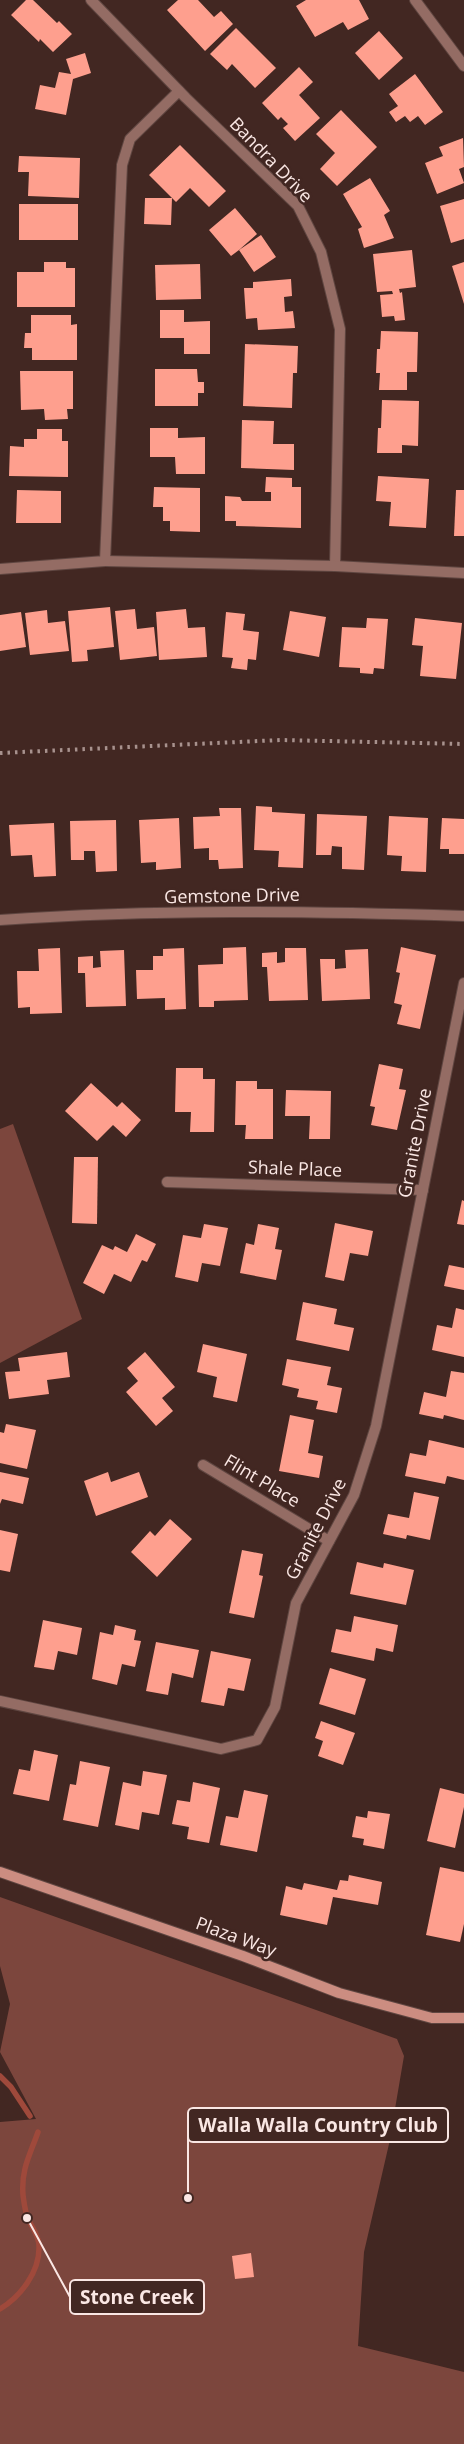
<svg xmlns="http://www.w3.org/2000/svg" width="464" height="2444" font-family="'Open Sans',sans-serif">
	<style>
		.green { fill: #7c463d }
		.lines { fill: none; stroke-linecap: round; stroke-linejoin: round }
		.stream { stroke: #9f493b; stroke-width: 5.5 }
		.building { fill: #fe9f8e }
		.minor-casing { stroke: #5f4641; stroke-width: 12 }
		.secondary-casing { stroke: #5f4641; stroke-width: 12 }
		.minor { stroke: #946c64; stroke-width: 10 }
		.secondary { stroke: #cc8d81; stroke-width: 10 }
		.rail { stroke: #a8928e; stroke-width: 4; stroke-dasharray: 2.5 5; stroke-linecap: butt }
		.labels { text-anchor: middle; stroke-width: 5; stroke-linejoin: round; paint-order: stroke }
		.street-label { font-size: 18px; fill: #fae7e4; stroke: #422722 }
		.leader { fill: none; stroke: #fae7e4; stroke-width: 2 }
		.callout-dot { fill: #fae7e4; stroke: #422722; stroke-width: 2 }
		.callout { fill: #422722; stroke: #fae7e4; stroke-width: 2 }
		.callout-label { font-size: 19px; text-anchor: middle; font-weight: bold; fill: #fae7e4 }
	</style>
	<rect width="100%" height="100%" fill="#422722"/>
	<!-- green -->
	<g class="green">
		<path d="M13 1124 82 1319 0 1363V1129Z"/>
		<path d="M0 1897 397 2039 404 2056 389 2144 364 2252 358 2346 464 2372V2444H0V2122L36 2119 0 2052 10 2004 0 1966Z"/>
	</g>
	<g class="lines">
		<!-- stream -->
		<g class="stream">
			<path d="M0 2076 11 2087 30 2116"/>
			<path d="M0 2309C20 2297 40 2272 39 2246 39 2235 31 2227 28 2218 25 2212 24 2202 23 2195 21 2169 30 2155 38 2132"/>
		</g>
	</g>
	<!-- building -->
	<g class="building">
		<path d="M26 0H33L57 23 59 21 72 34 53 52 40 39 39 42 11 15Z"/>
		<path d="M178 0H198L214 17 221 11 233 24 205 51 167 10Z"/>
		<path d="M306 0H359L369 19 348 30 343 22 315 37 296 6Z"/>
		<path d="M236 28 276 68 255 88 232 64 227 70 210 54Z"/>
		<path d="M379 31 403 58 379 80 355 53Z"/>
		<path d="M85 53 91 73 73 79 66 115 35 109 40 85 55 88 59 72 71 74 66 59Z"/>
		<path d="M299 67 313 82 299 95 320 118 295 141 283 128 288 124 281 117 278 120 262 103Z"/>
		<path d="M415 74 443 112 425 125 418 116 410 122 405 116 396 122 389 112 398 106 389 94Z"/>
		<path d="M341 110 377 147 337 186 320 169 335 153 316 134Z"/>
		<path d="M463 138 464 167 459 169 464 183 437 194 425 163 443 156 439 147Z"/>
		<path d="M180 145 226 191 209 207 190 188 176 202 172 198 171 225 144 224 145 198H172L149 175Z"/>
		<path d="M19 156 80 158 79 198 28 196 29 172H18Z"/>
		<path d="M370 178 390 211 384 215 394 238 364 248 358 229 362 227 343 194Z"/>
		<path d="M464 199V239L451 243 440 206Z"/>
		<rect x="19" y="204" width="59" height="36"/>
		<path d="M235 208 257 234 239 250 261 235 276 257 254 272 239 250 231 256 209 230Z"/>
		<path d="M412 250 416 287 399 289 400 293 402 292 405 320 395 321 394 316 382 317 380 295 393 294 392 291 377 292 373 254Z"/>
		<path d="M44 262H66V268H75V307H17V272H44Z"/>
		<path d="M464 262V304L452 266Z"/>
		<path d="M200 264 201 299 156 300 155 265Z"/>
		<path d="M291 279 292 296 284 297 285 312 293 311 295 328 258 330 257 318 246 319 244 288H253V282Z"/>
		<path d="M160 310H184V322L210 321V354H184V338H160Z"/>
		<path d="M31 315H71V325L77 324V360H32V348H24L25 333H31Z"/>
		<path d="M381 331 418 332 417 372H407V390H379L380 373H376L377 349H380Z"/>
		<path d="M245 344 298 346 297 373H293L292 408 243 406Z"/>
		<path d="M155 369H197L198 382H204V393H198V406H155Z"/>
		<path d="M20 371H73V409H67L68 419 45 420 44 409 21 410Z"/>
		<path d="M382 400 419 401 418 446 402 445V453H377L378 428H381Z"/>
		<path d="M242 420 274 421 273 444H294V470L241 468Z"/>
		<path d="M150 428H178V438L205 437V474H176L175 457H150Z"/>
		<path d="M37 429H62V441H68V477L9 476 10 446 24 447V439H37Z"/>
		<path d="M378 476 429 479 426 528 389 526 391 502 376 501Z"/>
		<path d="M266 477 292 478V487H301V528L236 526V521H225V496L240 497 242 501H271V492H265Z"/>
		<path d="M154 487 200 488V532L170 531V521H163V507H153Z"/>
		<path d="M17 490 61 491V523H16Z"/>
		<path d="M456 490H464V536H454Z"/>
		<path d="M110 607 114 647 87 650 88 661 72 662 68 611Z"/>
		<path d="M135 609 137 629 154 627 157 656 120 660 115 611Z"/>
		<path d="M186 609 188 628 205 627 207 657 159 660 156 612Z"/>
		<path d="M47 610 48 623 65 621 69 651 30 655 25 613Z"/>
		<path d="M290 611 326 617 319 657 283 650Z"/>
		<path d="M21 612 26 647 0 651V615Z"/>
		<path d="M226 612 245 614 243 630 259 632 256 660 248 659 247 670 231 668 233 658 222 657Z"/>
		<path d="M367 618 388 619 384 669 374 668 373 674 360 673V668L339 667 342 627 366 628Z"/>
		<path d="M415 618 462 623 456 679 420 676 423 646 412 645Z"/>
		<path d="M256 806 272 807V812L305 814 303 868 278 867 279 851 254 850Z"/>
		<path d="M219 808H241L243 868 219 869 218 860H209V848L194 849 193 817 220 816Z"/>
		<path d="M317 814 367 816 364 870 342 869V847L332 846 331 855H316Z"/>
		<path d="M389 816 428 818 426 872 401 871 402 856 387 855Z"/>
		<path d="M179 818 181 868 156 870V862L141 863 139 820Z"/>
		<path d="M442 818 464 819V854H449V849H440Z"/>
		<path d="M116 820 117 871 96 872 95 851H84V860H71L70 821Z"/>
		<path d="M54 823 56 876 34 877 32 855 11 856 9 825Z"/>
		<path d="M246 947 248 1000 214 1001V1007H199L198 965 223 964V948Z"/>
		<path d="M401 947 436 955 420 1029 397 1024 402 1005 394 1003 400 973 396 972Z"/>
		<path d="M60 948 62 1013 30 1014V1007L18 1008 17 971H39L38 949Z"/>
		<path d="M184 948 186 1009 165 1010V998L137 999 136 970H153V956H163V949Z"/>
		<path d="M285 948H306L308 1000 269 1001 267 967H262V953L277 952V963L285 962Z"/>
		<path d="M368 949 370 999 322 1001 320 959H335V969L346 968 345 950Z"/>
		<path d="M124 950 126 1006 86 1007 85 973H78V957L93 956V968L101 967 100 951Z"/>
		<path d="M379 1064 403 1069 399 1089 406 1090 397 1130 371 1125 375 1107 370 1106Z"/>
		<path d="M176 1068H203V1079H215L214 1132H190L191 1112H175Z"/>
		<path d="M236 1081H257V1089H273V1139H245L246 1125H235Z"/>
		<path d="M91 1083 117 1107 122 1102 141 1120 126 1137 113 1125 97 1141 65 1111Z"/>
		<path d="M286 1090 331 1091 330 1139H309L310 1116H285Z"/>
		<path d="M74 1157H98L97 1224 72 1223Z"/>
		<path d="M462 1200 464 1201V1225L457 1224Z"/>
		<path d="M335 1223 373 1231 368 1256 350 1253 344 1281 325 1277Z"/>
		<path d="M204 1224 228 1228 220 1266 202 1263 198 1282 175 1277 183 1235 201 1238Z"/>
		<path d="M258 1224 279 1228 275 1249 282 1250 276 1280 240 1273 246 1243 254 1245Z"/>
		<path d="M136 1234 156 1244 147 1262 142 1260 131 1282 114 1274 104 1294 83 1283 102 1245 113 1250 115 1246 127 1252Z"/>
		<path d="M449 1265 464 1268V1290L444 1286Z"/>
		<path d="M303 1302 337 1309 334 1324 354 1328 349 1351 296 1340Z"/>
		<path d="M456 1308 464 1310V1357L432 1350 437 1325 452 1328Z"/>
		<path d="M203 1344 247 1354 237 1402 213 1397 217 1377 197 1372Z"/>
		<path d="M67 1352 70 1377 47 1380 49 1394 9 1399 5 1372 20 1371 18 1358Z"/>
		<path d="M145 1352 175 1387 162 1398 173 1411 156 1426 126 1392 138 1381 127 1368Z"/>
		<path d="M287 1359 331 1367 327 1385 342 1388 337 1413 316 1409 318 1401 297 1397 299 1389 282 1385Z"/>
		<path d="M451 1371 464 1373V1420L444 1415 443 1419 419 1414 424 1392 446 1397Z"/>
		<path d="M290 1415 314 1420 308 1453 323 1456 319 1478 279 1471Z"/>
		<path d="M6 1424 36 1430 27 1469 0 1463V1432L4 1433Z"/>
		<path d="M429 1440 464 1448V1480L447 1476 445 1484 405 1476 410 1453 426 1456Z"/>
		<path d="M0 1472 29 1478 23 1504 2 1499 0 1504Z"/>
		<path d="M108 1472 111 1482 139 1472 148 1497 96 1516 84 1481Z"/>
		<path d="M414 1492 439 1497 430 1540 407 1535 406 1539 383 1534 388 1514 409 1518Z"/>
		<path d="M170 1519 192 1539 157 1577 131 1552 150 1531 155 1536Z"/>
		<path d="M0 1530 18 1534 10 1572 0 1570Z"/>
		<path d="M242 1550 263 1554 259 1575 263 1576 254 1618 229 1613Z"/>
		<path d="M357 1562 383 1568 384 1563 414 1570 406 1605 350 1594Z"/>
		<path d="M354 1616 398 1625 393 1652 376 1648 374 1661 331 1652 336 1629 351 1632Z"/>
		<path d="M43 1620 82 1628 77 1655 58 1651 54 1670 34 1667Z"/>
		<path d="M115 1625 136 1630 134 1640 141 1641 135 1667 122 1664 117 1685 92 1679 100 1632 113 1635Z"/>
		<path d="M156 1642 199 1650 193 1678 172 1673 168 1695 146 1691Z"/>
		<path d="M211 1651 251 1659 244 1691 228 1688 224 1706 201 1702Z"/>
		<path d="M330 1668 366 1679 355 1715 319 1704Z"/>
		<path d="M321 1721 355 1733 343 1765 318 1756 323 1741 315 1738Z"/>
		<path d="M34 1750 58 1755 49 1801 13 1794 19 1769 30 1771Z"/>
		<path d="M80 1761 110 1767 98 1827 63 1820 70 1784 76 1785Z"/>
		<path d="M143 1771 167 1775 159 1815 142 1812 139 1830 115 1825 123 1782 141 1786Z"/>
		<path d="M193 1782 220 1788 209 1843 187 1839 189 1827 172 1824 177 1800 190 1802Z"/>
		<path d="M440 1788 464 1794V1807L455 1848 427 1841Z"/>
		<path d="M244 1790 268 1795 257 1852 220 1845 226 1816 238 1818Z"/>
		<path d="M368 1811 390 1814 384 1849 363 1845 364 1839 352 1837 356 1816 367 1818Z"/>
		<path d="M440 1867 464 1872V1924L460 1942 426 1935Z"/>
		<path d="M349 1875 382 1882 378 1905 333 1897 327 1925 280 1915 286 1886 302 1890 304 1883 337 1890 340 1880 348 1881Z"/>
		<path d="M251 2253 254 2277 235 2279 232 2256Z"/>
	</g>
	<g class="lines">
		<!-- minor casing -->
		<g class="minor-casing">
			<g id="minor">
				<path d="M91 0 186 98 298 206 321 252 340 329 335 566"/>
				<path d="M415 0 464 66"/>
				<path d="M105 561 335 566 464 573"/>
				<path d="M0 569 105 561 122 165 130 139 179 91"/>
				<path d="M0 920C154 909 310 911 464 916"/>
				<path d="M167 1182 423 1190"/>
				<path d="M203 1465 329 1541"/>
				<path d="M0 1701 221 1749 257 1740 275 1707 296 1603 354 1495 376 1426 464 983"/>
			</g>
		</g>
		<!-- secondary casing -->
		<g class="secondary-casing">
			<path id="secondary" d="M0 1872 243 1956 339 1993 432 2018H464"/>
		</g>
		<!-- minor -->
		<use href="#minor" class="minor"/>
		<!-- secondary -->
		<use href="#secondary" class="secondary"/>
		<!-- rail -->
		<path class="rail" d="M0 753 281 740 464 744"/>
	</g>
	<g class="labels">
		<!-- street labels -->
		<g class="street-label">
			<text transform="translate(271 160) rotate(46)" y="6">Bandra Drive</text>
			<text transform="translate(232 896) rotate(-1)" y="6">Gemstone Drive</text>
			<text transform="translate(415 1143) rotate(-79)" y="6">Granite Drive</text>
			<text transform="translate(295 1169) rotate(2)" y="6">Shale Place</text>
			<text transform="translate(262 1481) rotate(31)" y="6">Flint Place</text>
			<text transform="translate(316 1529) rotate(-63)" y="6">Granite Drive</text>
			<text transform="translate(236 1937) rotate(20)" y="6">Plaza Way</text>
		</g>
	</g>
	<!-- callouts -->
	<path class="leader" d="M188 2198L188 2125M27 2218L70 2297"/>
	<g class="callout-dot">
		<circle cx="188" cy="2198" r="5"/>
		<circle cx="27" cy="2218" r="5"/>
	</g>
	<g class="callout">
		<rect x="188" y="2108" width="260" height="34" rx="5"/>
		<rect x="70" y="2280" width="134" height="34" rx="5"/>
	</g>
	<g class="callout-label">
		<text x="318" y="2132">Walla Walla Country Club</text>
		<text x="137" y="2304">Stone Creek</text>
	</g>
</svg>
